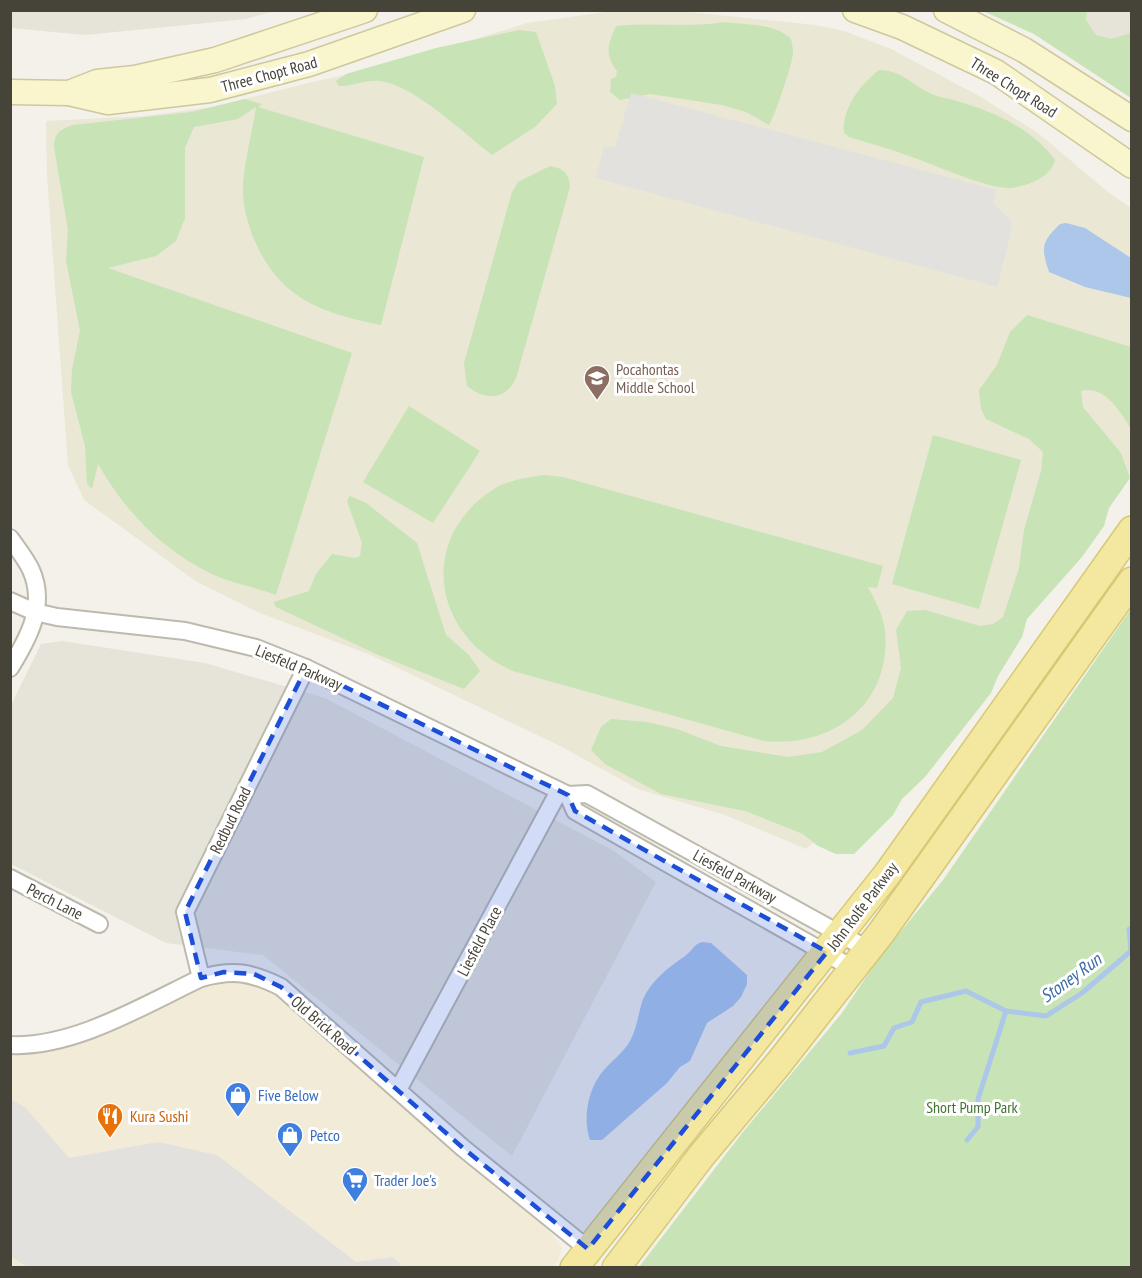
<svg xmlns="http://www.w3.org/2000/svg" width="1142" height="1278" font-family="'PT Sans Narrow',sans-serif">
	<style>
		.residential { fill: #e6e4d8 }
		.commercial { fill: #f2ebd7 }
		.education { fill: #eae7d5 }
		.green { fill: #c8e3b6 }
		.parking { fill: #e2e1dd }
		.water { fill: #acc7e9 }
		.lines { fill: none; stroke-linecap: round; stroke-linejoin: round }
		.stream { stroke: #acc7e9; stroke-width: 5 }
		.minor-casing { stroke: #bdbaad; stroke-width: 20 }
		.secondary-casing { stroke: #cec89e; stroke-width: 27 }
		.primary-casing { stroke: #d7c873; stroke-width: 30 }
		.minor { stroke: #fff; stroke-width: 16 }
		.secondary { stroke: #f9f5cd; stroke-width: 24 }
		.primary { stroke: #f4e8a1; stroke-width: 27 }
		.marked { fill: #1d4ed8; fill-opacity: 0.2; stroke: #1d4ed8; stroke-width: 4.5; stroke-dasharray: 12 8; stroke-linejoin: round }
		.labels { text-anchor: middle; stroke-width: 6; stroke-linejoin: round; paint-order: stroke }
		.street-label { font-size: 16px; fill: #464338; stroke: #fff }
		.education-label { font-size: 16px; fill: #785e54; stroke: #fff; text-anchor: start }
		.shop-label { font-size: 16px; fill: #366cbe; stroke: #fff; text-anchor: start }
		.park-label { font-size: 16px; fill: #407231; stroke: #fff }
		.food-label { font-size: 16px; fill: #c56008; stroke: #fff; text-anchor: start }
		.water-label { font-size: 18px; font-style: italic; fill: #3c6aa7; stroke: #fff }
	</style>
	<rect width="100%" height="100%" fill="#f3f1e9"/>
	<!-- residential -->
	<g class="residential">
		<path d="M10 11 11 10 274 11 246 19 85 35 11 28Z"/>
		<path d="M1012 11H1131V40L1092 49Z"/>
		<path d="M62 641 205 663 325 698 614 851 656 882 512 1156 263 955 166 943 11 864 10 707 41 644Z"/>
	</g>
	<!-- commercial -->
	<path class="commercial" d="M254 974 463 1148 552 1234 562 1248 558 1261 552 1268 11 1267 10 1045 36 1046 201 978Z"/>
	<!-- education -->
	<path class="education" d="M620 10 677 11 815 25 844 31 891 49 979 96 1038 133 1108 192 1131 208V473L1098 522 852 809 806 849 725 815 638 789 564 748 373 656 260 613 197 582 84 500 68 465 47 176 46 121 145 116 213 107 312 82 396 64 527 23Z"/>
	<!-- green -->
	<g class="green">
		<path d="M983 11H1087L1086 20 1096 35 1111 39 1131 33V98L1034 34Z"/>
		<path d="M725 22C747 26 774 22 791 39 792 43 793 48 793 53 792 65 775 116 769 125L746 112 722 105 650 94 620 100 610 92 611 79 616 77 617 71C604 54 608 44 616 26 652 22 689 28 725 22Z"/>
		<path d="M519 30 536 32 555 86 557 104 535 127 492 155C465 134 414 85 380 81 366 79 353 86 339 86L336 81 346 74 436 48Z"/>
		<path d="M879 70C900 70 910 83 928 92 936 97 946 98 954 100 992 111 1032 128 1055 160 1051 178 1027 186 1011 188 986 189 932 163 906 155 888 148 868 143 849 137L844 133C842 108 860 85 879 70Z"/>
		<path d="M245 99 262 104 258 107 424 157 381 325C320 313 279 298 254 239 247 222 242 202 243 184 245 158 252 133 256 107L238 119 194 127 185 148V218L176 241 156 256 108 268 352 353 276 595C255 587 230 583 210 573 161 549 125 511 98 464L92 489 87 484 85 446 71 392 72 369 80 331 66 261 68 230 54 147C54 133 61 129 73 125L191 112Z"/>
		<path d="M550 166C563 168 569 173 570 187L517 375C508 400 487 402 467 386L464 363 512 192 518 182Z"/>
		<path d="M1027 315 1131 347V429C1121 412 1104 384 1081 391L1083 407 1121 453 1130 478 1109 508 1104 526 1082 557 1027 619 1022 637 998 676 991 693 925 777 902 799 893 815 854 854H836L818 846 803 834 745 811 661 794 605 764 591 750 601 727 611 719 647 722 677 729 721 746 788 757 822 752 862 730 893 698 901 668 896 630 907 611 925 610 980 626 993 624 1003 617 1019 568 1024 530 1041 471 1043 452 1029 439 986 419 981 409 979 390 997 365 1010 332Z"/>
		<path d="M409 406 480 451 433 523 363 482Z"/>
		<path d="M933 435 1021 460 979 609 892 584Z"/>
		<path d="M543 475 563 477 883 566 877 588 868 587C875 600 883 615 885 630 892 704 833 748 764 741L513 671C432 636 417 538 494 489 508 480 526 478 543 475Z"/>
		<path d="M350 496 366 503 417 543 446 635 469 655 480 671 464 689 376 654 276 607 274 602 309 591 316 574 332 554 355 558 360 556 362 543 347 501Z"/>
		<path d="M1131 609V1267H639L743 1132 842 1013 879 958 943 880Z"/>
	</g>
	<!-- parking -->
	<g class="parking">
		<path d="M631 93 996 190 993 203 1011 221V233L997 287 596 178 604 147H615Z"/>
		<path d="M11 1099 26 1108 69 1158 158 1142 217 1155 356 1262 393 1257 401 1264 398 1268 28 1267 11 1257Z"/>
	</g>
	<!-- water -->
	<g class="water">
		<path d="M1066 223 1085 228 1131 258V298L1085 287 1049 272C1041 248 1041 242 1060 224Z"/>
		<path d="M702 942 711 943 747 975V984L741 997 733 1006 707 1023 690 1061 680 1067 667 1083 602 1140H590C583 1121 587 1093 600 1075 608 1063 623 1054 630 1041 637 1028 638 1015 642 1002 650 981 668 968 685 956 693 950 693 945 702 942Z"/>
	</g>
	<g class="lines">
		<!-- stream -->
		<g class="stream">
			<path d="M850 1053 884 1046 894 1028 912 1022 921 1002 966 991 1006 1011 1046 1016 1082 993 1131 951 1129 929 1132 927"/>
			<path d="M967 1140 978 1127V1099L1006 1011"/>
		</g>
		<!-- minor casing -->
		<g class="minor-casing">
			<g id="minor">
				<path d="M10 538C17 548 26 559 31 570 47 605 28 639 10 668"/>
				<path d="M10 601 35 612 57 617 185 631 256 648 306 668 568 795 587 794 869 950"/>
				<path d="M568 795 575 811 854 969"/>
				<path d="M10 878 99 924"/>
				<path d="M201 978 185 912 306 668"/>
				<path d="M10 1045C74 1048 144 1005 201 978 234 969 250 972 281 987L463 1148 588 1249"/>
				<path d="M398 1090 559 791"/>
			</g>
		</g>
		<!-- secondary casing -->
		<g class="secondary-casing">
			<g id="secondary">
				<path d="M855 10 902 27 996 72 1132 166"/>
				<path d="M946 10 1024 50 1132 119"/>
				<path d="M10 92 69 93 108 102 210 90 309 64 463 10"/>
				<path d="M69 93 97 82 135 78 215 60 365 10"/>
			</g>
		</g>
		<!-- primary casing -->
		<g class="primary-casing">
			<g id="primary">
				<path d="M574 1268 888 873 1132 530"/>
				<path d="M616 1268 702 1155 779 1063 881 933 1132 581"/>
			</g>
		</g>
		<!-- minor -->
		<use href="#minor" class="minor"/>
		<!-- secondary -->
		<use href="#secondary" class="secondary"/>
		<!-- primary -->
		<use href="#primary" class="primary"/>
	</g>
	<!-- marked area -->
	<path class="marked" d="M306 668 568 795 575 811 827 952 588 1249 463 1148 281 987 254 974 224 972 201 978 185 912Z"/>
	<!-- icons -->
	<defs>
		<g id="school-pin" transform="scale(1.35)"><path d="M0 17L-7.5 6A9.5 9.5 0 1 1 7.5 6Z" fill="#8d6e63" stroke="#fff"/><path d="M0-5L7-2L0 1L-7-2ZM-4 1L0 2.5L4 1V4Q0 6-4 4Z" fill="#fff"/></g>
		<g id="shop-pin" transform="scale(1.35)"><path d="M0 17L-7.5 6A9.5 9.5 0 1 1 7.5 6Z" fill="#3f7fe0" stroke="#fff"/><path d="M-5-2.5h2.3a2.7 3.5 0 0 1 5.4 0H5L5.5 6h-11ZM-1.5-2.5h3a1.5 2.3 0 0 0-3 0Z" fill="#fff"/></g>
		<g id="restaurant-pin" transform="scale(1.35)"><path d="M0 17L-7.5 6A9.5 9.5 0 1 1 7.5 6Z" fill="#e8710a" stroke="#fff"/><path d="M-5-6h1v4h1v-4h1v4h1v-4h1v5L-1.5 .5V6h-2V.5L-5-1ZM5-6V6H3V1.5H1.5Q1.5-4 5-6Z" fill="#fff"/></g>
		<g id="supermarket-pin" transform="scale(1.35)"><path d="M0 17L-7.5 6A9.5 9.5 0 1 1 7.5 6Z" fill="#3f7fe0" stroke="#fff"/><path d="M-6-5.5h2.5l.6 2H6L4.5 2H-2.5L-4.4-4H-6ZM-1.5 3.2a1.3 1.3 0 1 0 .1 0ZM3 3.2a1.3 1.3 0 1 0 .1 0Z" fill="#fff"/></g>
	</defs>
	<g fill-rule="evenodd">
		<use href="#school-pin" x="597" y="378"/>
		<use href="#shop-pin" x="238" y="1095"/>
		<use href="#restaurant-pin" x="110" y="1116"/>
		<use href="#shop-pin" x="290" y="1135"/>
		<use href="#supermarket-pin" x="355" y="1180"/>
	</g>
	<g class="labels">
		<!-- street labels -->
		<g class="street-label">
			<text transform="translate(269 74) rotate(-15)" y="6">Three Chopt Road</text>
			<text transform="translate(1014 87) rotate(32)" y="6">Three Chopt Road</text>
			<text transform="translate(299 667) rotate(23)" y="6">Liesfeld Parkway</text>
			<text transform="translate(230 820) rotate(-64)" y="6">Redbud Road</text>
			<text transform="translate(735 876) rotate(29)" y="6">Liesfeld Parkway</text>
			<text transform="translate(55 901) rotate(27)" y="6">Perch Lane</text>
			<text transform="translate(862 906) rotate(-53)" y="6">John Rolfe Parkway</text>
			<text transform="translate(479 941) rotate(-62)" y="6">Liesfeld Place</text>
			<text transform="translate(324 1025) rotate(41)" y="6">Old Brick Road</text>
		</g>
		<!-- education labels -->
		<g class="education-label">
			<text x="616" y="375">Pocahontas<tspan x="616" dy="18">Middle School</tspan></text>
		</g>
		<!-- shop labels -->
		<g class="shop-label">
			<text x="258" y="1101">Five Below</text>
			<text x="310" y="1141">Petco</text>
			<text x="374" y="1186">Trader Joe's</text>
		</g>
		<!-- park labels -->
		<g class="park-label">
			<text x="972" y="1113">Short Pump Park</text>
		</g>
		<!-- food labels -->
		<g class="food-label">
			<text x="130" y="1122">Kura Sushi</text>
		</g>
		<!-- water labels -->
		<g class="water-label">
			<text transform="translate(1071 978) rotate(-36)" y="6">Stoney Run</text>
		</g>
	</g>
	<!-- border -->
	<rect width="1142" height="1278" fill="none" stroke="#464338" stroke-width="24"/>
</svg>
